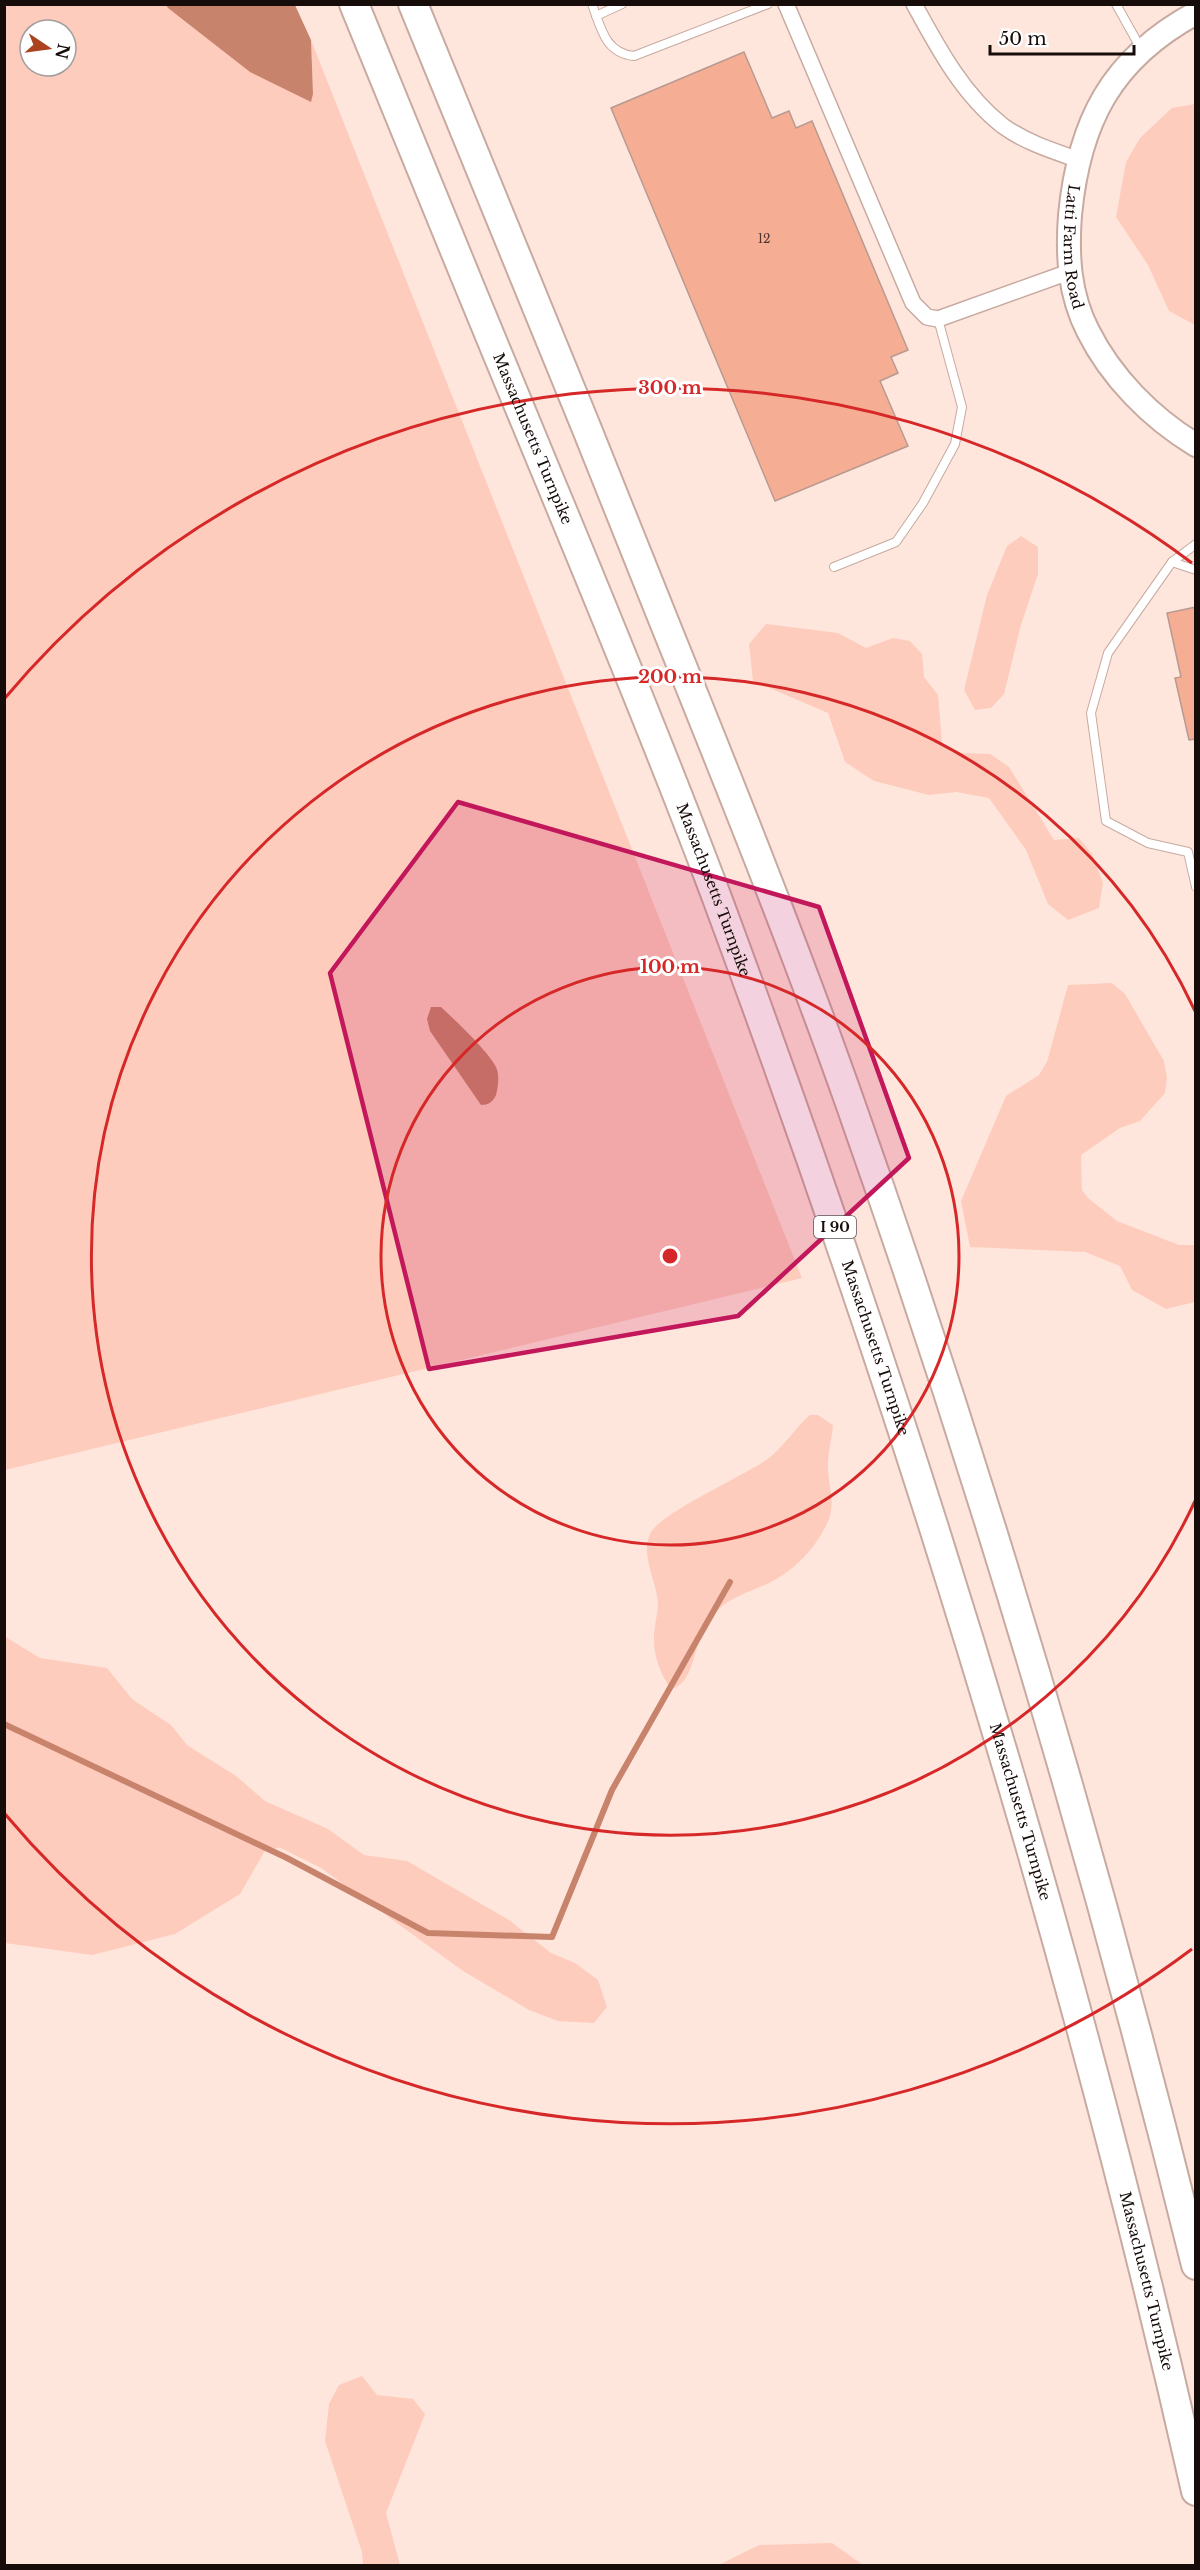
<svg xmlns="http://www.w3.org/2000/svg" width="1200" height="2570" font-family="'Libre Baskerville',serif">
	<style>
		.green { fill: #feccbc; fill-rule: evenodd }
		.water { fill: #c8836c }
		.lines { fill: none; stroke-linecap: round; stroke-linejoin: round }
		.stream { stroke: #c8836c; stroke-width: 6 }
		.building { fill: #f5ad94; stroke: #b89a90; stroke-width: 1.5 }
		.lane-casing { stroke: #c7aaa0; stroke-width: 10 }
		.street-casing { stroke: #c7aaa0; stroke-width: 18 }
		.secondary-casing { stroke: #c7aaa0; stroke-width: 26 }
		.highway-casing { stroke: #c7aaa0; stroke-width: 32 }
		.lane { stroke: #fff; stroke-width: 8 }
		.street { stroke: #fff; stroke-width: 15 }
		.secondary { stroke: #fff; stroke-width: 22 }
		.highway { stroke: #fff; stroke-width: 28 }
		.marked { fill: #c2185b; fill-opacity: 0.2; stroke: #c2185b; stroke-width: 4.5; stroke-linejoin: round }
		.ring { fill: none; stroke: #d62828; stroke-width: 3 }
		.labels { text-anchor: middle; stroke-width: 6; stroke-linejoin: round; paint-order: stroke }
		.number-label { font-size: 12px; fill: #4e342c }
		.shield { fill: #fff; stroke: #5c5553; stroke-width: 1.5 }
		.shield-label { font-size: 14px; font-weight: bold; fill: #160c09 }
		.street-label { font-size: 15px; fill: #160c09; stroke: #fff }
		.centre { fill: #d62828; stroke: #fff; stroke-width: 3 }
		.ring-label { font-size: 18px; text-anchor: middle; font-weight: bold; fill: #d62828; stroke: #fff; stroke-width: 6; stroke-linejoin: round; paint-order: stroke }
	</style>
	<rect width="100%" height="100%" fill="#ffe6dd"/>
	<!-- green -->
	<g class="green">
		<path d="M4 5H166L173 12 313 94 311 40 802 1278 5 1470ZM30 30H66V66H30Z"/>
		<path d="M1195 104H1196L1195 325 1169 311 1148 265 1116 217 1126 162 1140 138 1172 108Z"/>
		<path d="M1021 536 1038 547V574L1021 625 1004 694 991 708 975 710 964 690 987 595 1007 546Z"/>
		<path d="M766 624 838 633 866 648 893 638 910 641 922 654 924 677 938 695 942 743 959 753 990 754 1009 767 1054 840 1079 838 1092 854 1103 883 1099 908 1068 920 1048 904 1026 850 989 798 956 792 929 795 874 781 845 762 828 713 753 681 749 644Z"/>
		<path d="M1112 983 1125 994 1164 1061 1167 1078 1165 1093 1140 1121 1120 1128 1081 1155 1082 1190 1088 1198 1117 1221 1179 1245H1195V1302L1166 1309 1132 1290 1120 1266 1085 1252 970 1247 961 1201 1006 1096 1039 1075 1047 1062 1068 985Z"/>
		<path d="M810 1415H818L833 1425C832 1439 827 1455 828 1470 829 1487 835 1502 829 1519 818 1546 796 1569 771 1582 753 1591 734 1595 719 1609 713 1615 707 1624 703 1632 694 1647 693 1685 671 1689 661 1676 653 1654 654 1638 654 1627 657 1617 658 1606 658 1582 640 1558 650 1534 659 1513 746 1475 769 1458 784 1446 795 1428 810 1415Z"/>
		<path d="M4 1636 40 1658 107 1668 132 1699 171 1725 187 1745 236 1776 265 1801 328 1829 364 1855 407 1861 509 1920 551 1953 575 1963 598 1980 607 2007 594 2023 558 2021 529 2010 463 1971 321 1868 281 1848 266 1849 240 1894 175 1934 92 1955 5 1943Z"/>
		<path d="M362 2376 377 2395 413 2399 425 2414 386 2513 400 2565H363L362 2552 325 2441 329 2404 339 2385Z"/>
		<path d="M832 2543 863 2565H719L759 2545Z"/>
	</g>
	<!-- water -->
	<g class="water">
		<path d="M166 5H295L311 40 313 94 311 102 250 72 168 8Z"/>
		<path d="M431 1007H441C453 1018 490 1053 496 1067 500 1075 498 1087 496 1095 493 1102 488 1105 481 1105L430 1031 427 1019Z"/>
	</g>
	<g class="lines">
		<!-- stream -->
		<path class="stream" d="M4 1724 287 1858 428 1933 552 1937 612 1790 730 1582"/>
	</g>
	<!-- building -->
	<g class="building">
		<path d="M744 52 772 118 789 111 796 128 812 121 908 350 891 357 898 373 880 381 908 446 775 501 611 108Z"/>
		<path d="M1196 607V739L1189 740 1175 678 1181 677 1167 613Z"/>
	</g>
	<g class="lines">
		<!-- lane casing -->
		<g class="lane-casing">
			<g id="lane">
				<path d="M592 4C601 28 605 53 634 56L768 4"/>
				<path d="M1116 4 1140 47"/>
				<path d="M596 16 622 4"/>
				<path d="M1196 544 1172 562 1108 653 1091 713 1106 821 1148 843 1188 852 1196 887"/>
				<path d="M1172 562 1196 570"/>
				<path d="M834 567 896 542 923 503 955 444 962 407 938 319"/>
			</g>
		</g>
		<!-- street casing -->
		<g class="street-casing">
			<g id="street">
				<path d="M786 4 913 303 927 317 938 319 1069 272"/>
				<path d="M914 4C938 48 963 95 1003 126 1025 142 1053 151 1079 160"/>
			</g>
		</g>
		<!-- secondary casing -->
		<g class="secondary-casing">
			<g id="secondary">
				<path id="s1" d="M1196 13C1111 59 1079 122 1070 215 1067 255 1069 294 1088 331 1111 377 1151 418 1196 445"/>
			</g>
		</g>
		<!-- highway casing -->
		<g class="highway-casing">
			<g id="highway">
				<path id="s2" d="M354 4C417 160 481 314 545 469 604 611 663 754 717 898 910 1418 1074 1949 1196 2491"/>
				<path d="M413 4C499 212 584 420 667 629 730 785 793 942 849 1100 984 1482 1099 1871 1196 2265"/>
			</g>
		</g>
		<!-- lane -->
		<use href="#lane" class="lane"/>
		<!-- street -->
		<use href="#street" class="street"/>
		<!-- secondary -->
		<use href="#secondary" class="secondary"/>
		<!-- highway -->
		<use href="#highway" class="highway"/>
	</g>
	<!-- marked area -->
	<path class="marked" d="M458 802 819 907 909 1158 738 1316 429 1369 330 973Z"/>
	<!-- distance rings -->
	<g class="ring">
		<circle cx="670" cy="1256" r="289"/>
		<path d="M1195 1501A579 579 0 1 1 1195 1011"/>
		<path d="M1192 1949A868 868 0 0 1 5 1814M5 698A868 868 0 0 1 1192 563"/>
	</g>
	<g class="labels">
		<!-- number labels -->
		<g class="number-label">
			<text x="764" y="243">12</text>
		</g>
		<!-- shield labels -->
		<rect class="shield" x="814" y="1216" width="42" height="22" rx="4.5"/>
		<g class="shield-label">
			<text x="835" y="1232">I 90</text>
		</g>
		<!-- street labels -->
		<g class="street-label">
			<text dy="5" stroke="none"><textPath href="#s1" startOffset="282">Latti Farm Road</textPath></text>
			<text dy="5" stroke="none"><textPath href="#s2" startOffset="470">Massachusetts Turnpike</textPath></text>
			<text dy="5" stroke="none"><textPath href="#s2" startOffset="956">Massachusetts Turnpike</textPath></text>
			<text dy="5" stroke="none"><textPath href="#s2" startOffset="1442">Massachusetts Turnpike</textPath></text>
			<text dy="5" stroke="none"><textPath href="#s2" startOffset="1928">Massachusetts Turnpike</textPath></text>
			<text dy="5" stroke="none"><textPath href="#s2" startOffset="2414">Massachusetts Turnpike</textPath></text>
		</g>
	</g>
	<circle cx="670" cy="1256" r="9" class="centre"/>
	<g class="ring-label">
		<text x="670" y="394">300 m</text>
		<text x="670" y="683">200 m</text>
		<text x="670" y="973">100 m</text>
	</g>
	<!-- border -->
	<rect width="1200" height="2570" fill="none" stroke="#160c09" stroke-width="12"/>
	<!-- north arrow -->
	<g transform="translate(48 48) rotate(103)"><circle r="28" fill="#ffffff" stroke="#a29e9d" stroke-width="1.5"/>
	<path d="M0-4.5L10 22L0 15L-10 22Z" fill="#ab441e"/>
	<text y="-9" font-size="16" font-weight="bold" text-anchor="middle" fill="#160c09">N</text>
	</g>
	<!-- scale -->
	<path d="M990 45v9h144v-9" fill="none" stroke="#160c09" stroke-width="3"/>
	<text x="999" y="45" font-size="18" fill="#160c09" stroke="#ffffff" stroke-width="4.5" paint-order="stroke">50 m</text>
</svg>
